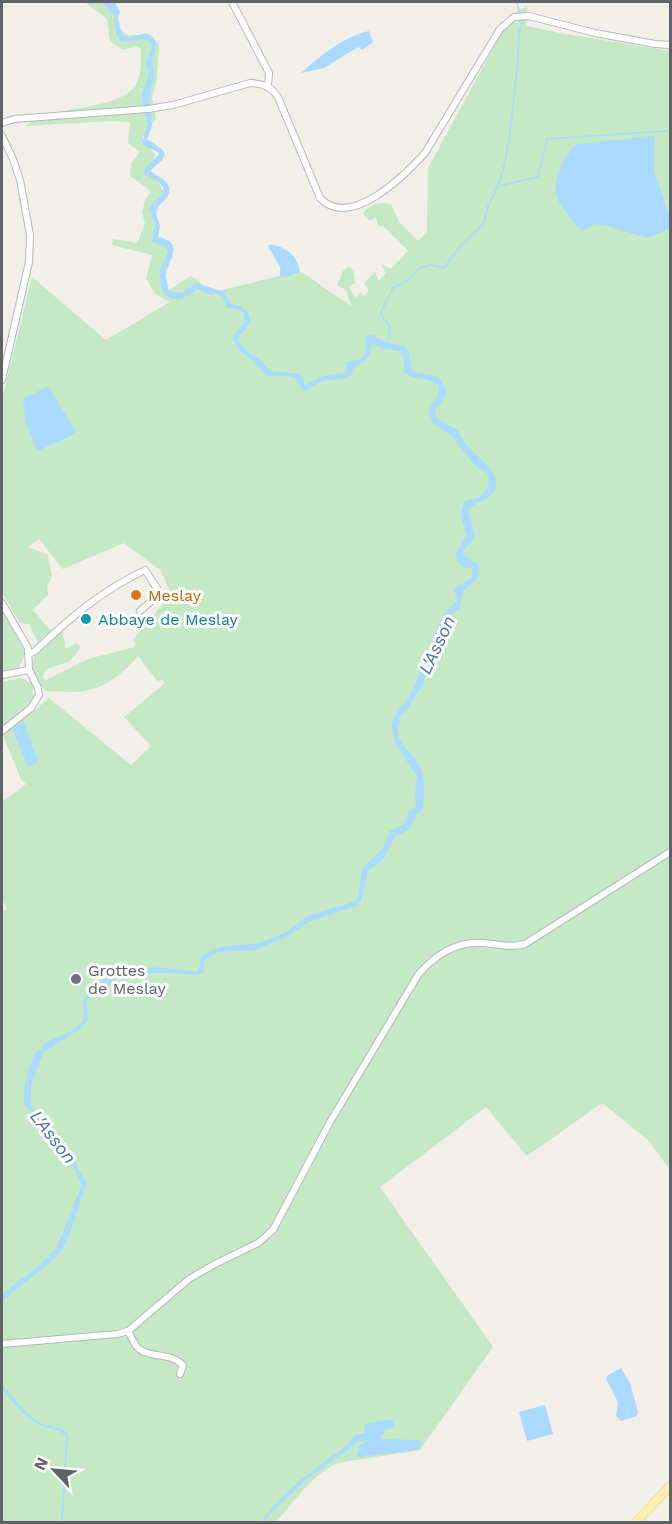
<svg xmlns="http://www.w3.org/2000/svg" width="672" height="1524" font-family="'Work Sans',sans-serif">
	<style>
		.green { fill: #c5e8c5 }
		.water { fill: #aadaff }
		.lines { fill: none; stroke-linecap: round; stroke-linejoin: round }
		.stream { stroke: #aadaff; stroke-width: 1.5 }
		.minor-casing { stroke: #b5b8bc; stroke-width: 8 }
		.major-casing { stroke: #f2c960; stroke-width: 9 }
		.minor { stroke: #fff; stroke-width: 6 }
		.major { stroke: #fff2af; stroke-width: 8 }
		.food-dot { fill: #e8710a; stroke: #fff; stroke-width: 2 }
		.culture-dot { fill: #0f9aa8; stroke: #fff; stroke-width: 2 }
		.worship-dot { fill: #6b7280; stroke: #fff; stroke-width: 2 }
		.labels { text-anchor: middle; stroke-width: 6; stroke-linejoin: round; paint-order: stroke }
		.food-label { font-size: 16px; fill: #c56008; stroke: #fff; text-anchor: start }
		.culture-label { font-size: 16px; fill: #0d838f; stroke: #fff; text-anchor: start }
		.worship-label { font-size: 16px; fill: #5b616d; stroke: #fff; text-anchor: start }
		.water-label { font-size: 18px; font-style: italic; fill: #4174aa; stroke: #fff }
	</style>
	<rect width="100%" height="100%" fill="#f1efe8"/>
	<!-- green -->
	<g class="green">
		<path d="M85 2H114L118 27 127 35H151L159 45 157 78 152 98 156 119 142 138 155 155 150 170 164 192 155 217 156 236 169 245 170 262 165 278 169 290 191 276 199 281 209 293 300 271 351 306 346 290 337 285 343 271 350 266 354 273 355 283 349 287 356 299 360 292 364 296 369 291 364 283 375 272 379 281 386 273 381 264 391 269 408 251 383 226H378L376 217 370 221 363 214C370 204 379 202 391 204L399 222 418 241 427 232 428 168 508 21 518 23 513 14 527 6 526 26 560 33 670 51V1170L648 1140 602 1103 527 1156 486 1107 380 1187 493 1347 420 1450 337 1463C312 1475 294 1502 276 1522H2V912L7 909 2 899V802L26 784 21 779 3 736 17 722 18 724 49 698 131 765 151 746 124 717 165 683 162 679 158 682 138 656 142 652C137 656 134 661 129 666 98 694 85 693 45 691L31 670 35 653 62 630 66 649 77 643 81 647 70 661 47 669 42 677 46 680 88 659 134 647 136 644 133 640 171 594 161 571 124 543 63 569 39 539 28 547 48 555 52 577 47 586 48 595 33 610 51 631 38 642 29 624 20 623 2 593V399L32 277 106 340 170 302 155 294 146 278 152 255 112 245 113 239 137 243 145 224 142 212 146 198 151 191 130 176 131 164 140 152 128 143 130 122 112 121 26 126C33 119 42 118 51 114 73 107 121 106 135 86 142 76 141 61 141 49L136 46 123 50 110 41 107 19Z"/>
		<path d="M2 609 26 652 19 667 2 671Z"/>
		<path d="M21 678 32 683 34 700 2 726V682Z"/>
	</g>
	<!-- water -->
	<g class="water">
		<path d="M101 2H115L120 12 118 18 122 36 128 38 147 33 154 39 156 43 152 60 154 77 151 85 149 105 143 106 142 93 147 81 149 73 146 63 152 45C142 32 130 46 119 40L116 32 114 15Z"/>
		<path d="M369 31 373 42 362 50 358 47 324 68 301 73C321 56 342 37 369 31Z"/>
		<path d="M151 113 152 126 147 139 163 150 165 154 162 160 150 171C157 176 175 183 168 196 165 201 158 205 155 210L160 226 158 237C183 242 172 257 165 272L168 289 172 292 183 293 196 283 225 292 231 304C243 305 256 314 247 327 243 332 240 334 238 339L245 350 258 358 270 371 301 374 305 385 323 376 344 373 346 370V362L360 359 365 354 366 336 373 335 385 342 404 346 409 352 412 371C430 377 445 371 446 396L435 409C434 422 448 423 457 430 460 433 462 438 464 442 473 454 500 471 496 487 491 502 474 501 468 510L475 536 463 552 464 556 478 564C481 579 474 583 463 590L460 608 449 615 439 637 437 659 428 666 423 685 417 693 409 708 400 716C394 746 405 743 418 763 426 776 425 797 422 810L416 815 409 830 395 836 385 856 379 863 368 871 361 901 357 906 308 922 291 935 255 950 219 952 211 955 204 962V972L199 975 169 973H140L115 978 104 991 93 994 88 998 87 1005 89 1018 81 1028 43 1053 31 1085V1106L52 1136 74 1153 78 1169 87 1183 86 1186 69 1236 63 1248 52 1261 2 1301V1294L41 1264 57 1247 80 1189 81 1184 68 1155 49 1139 24 1103C24 1083 29 1052 49 1041 60 1036 72 1033 81 1023 87 1015 82 1009 83 1001 84 996 108 975 113 973 131 966 159 967 178 969 184 969 189 972 196 972L199 969 201 957 208 952 221 947 259 943 287 932 307 916 353 902 358 897 362 868 383 848 390 831 404 824 408 812 416 807 415 794 417 777 397 746 392 730V724L397 710 405 703 416 684 421 664 432 654V640L435 632 445 612 457 601 454 588 470 579 473 575 472 568C461 568 459 565 455 554L467 535C462 522 458 512 466 500L479 498 489 485 488 474 475 466 452 436 434 424 428 411 438 395 439 386C429 377 414 380 404 373L403 356 400 351 384 349 371 343C370 360 369 358 354 367L351 375C342 381 331 378 321 382 314 384 311 390 303 391L296 378 287 376H268L250 358 241 352 232 338 244 322V313L239 310 226 307 223 297 217 293 211 295 197 289C179 305 159 304 160 274 160 267 166 259 168 252L165 246 152 242 155 224 149 208C152 200 162 199 164 190L161 184 144 173 146 167 159 154C155 148 147 150 142 143L148 124 145 114Z"/>
		<path d="M655 136 654 171 670 218V229L647 238 608 226 593 224 583 231C577 228 574 223 570 217 564 209 557 202 556 192 553 178 566 153 577 144Z"/>
		<path d="M271 244C288 249 296 254 300 271L285 278 280 276V267L268 246Z"/>
		<path d="M48 386 76 431 71 436 37 451 26 424 23 399Z"/>
		<path d="M23 720 38 762 28 768 12 728Z"/>
		<path d="M621 1368 630 1383 638 1412 637 1416 621 1421 616 1416 618 1402 606 1379 608 1375Z"/>
		<path d="M2 1384C13 1397 23 1412 39 1422 49 1428 61 1424 68 1435L63 1522H61L66 1436C58 1427 49 1430 40 1425 24 1416 12 1402 2 1388Z"/>
		<path d="M545 1405 553 1434 527 1441 519 1412Z"/>
		<path d="M392 1419 395 1428 386 1429 380 1439 421 1440 420 1450 356 1457 360 1445 372 1439 356 1442 352 1447 307 1479 274 1510 264 1522H261C273 1504 301 1479 319 1466 332 1455 346 1449 355 1435L365 1433 364 1424Z"/>
	</g>
	<g class="lines">
		<!-- stream -->
		<g class="stream">
			<path d="M517 2 519 12"/>
			<path d="M499 186 538 177 547 139 666 131 670 132"/>
			<path d="M388 342 390 326 383 318 381 312 393 288 408 280 419 268 430 265 444 268 461 245 484 223 488 206 495 193 503 170 509 141 518 62 519 32 523 21"/>
		</g>
		<!-- minor casing -->
		<g class="minor-casing">
			<g id="minor">
				<path d="M232 2 269 73 268 86"/>
				<path d="M2 123 14 119 148 109 173 105 250 83C263 83 271 87 278 97L320 198C350 230 404 176 425 153L500 29 514 17 529 16 595 33 655 44 670 45"/>
				<path d="M2 136 13 159 20 180 30 235 29 262 2 380"/>
				<path d="M2 603 28 648 29 670 38 688 39 695 31 708 2 731"/>
				<path d="M29 654 35 651C70 618 101 591 145 570L158 590 156 597 140 611"/>
				<path d="M2 675 29 670"/>
				<path d="M128 1331C131 1336 134 1344 138 1348 150 1359 168 1351 183 1365L180 1374"/>
				<path d="M2 1344 117 1334 128 1331 189 1279 215 1264 258 1243 273 1230 330 1122 418 975C435 955 456 941 483 943 499 944 510 948 525 944L670 852"/>
			</g>
		</g>
		<!-- major casing -->
		<g class="major-casing">
			<path id="major" d="M636 1522 670 1486"/>
		</g>
		<!-- minor -->
		<use href="#minor" class="minor"/>
		<!-- major -->
		<use href="#major" class="major"/>
	</g>
	<!-- markers -->
	<circle class="food-dot" cx="136" cy="595" r="6"/>
	<circle class="culture-dot" cx="86" cy="619" r="6"/>
	<circle class="worship-dot" cx="76" cy="979" r="6"/>
	<g class="labels">
		<!-- food labels -->
		<g class="food-label">
			<text x="148" y="601">Meslay</text>
		</g>
		<!-- culture labels -->
		<g class="culture-label">
			<text x="98" y="625">Abbaye de Meslay</text>
		</g>
		<!-- worship labels -->
		<g class="worship-label">
			<text x="88" y="976">Grottes<tspan x="88" dy="18">de Meslay</tspan></text>
		</g>
		<!-- water labels -->
		<g class="water-label">
			<text transform="translate(437 645) rotate(-65)" y="6">L'Asson</text>
			<text transform="translate(53 1137) rotate(52)" y="6">L'Asson</text>
		</g>
	</g>
	<!-- border -->
	<rect width="672" height="1524" fill="none" stroke="#5f6368" stroke-width="6"/>
	<!-- north arrow -->
	<g transform="translate(54 1470) rotate(296)" stroke="#ffffff" stroke-width="4.5" paint-order="stroke">
	<path d="M0-4.5L10 22L0 15L-10 22Z" fill="#5f6368"/>
	<text y="-9" font-size="16" font-weight="bold" text-anchor="middle" fill="#5f6368">N</text>
	</g>
</svg>
